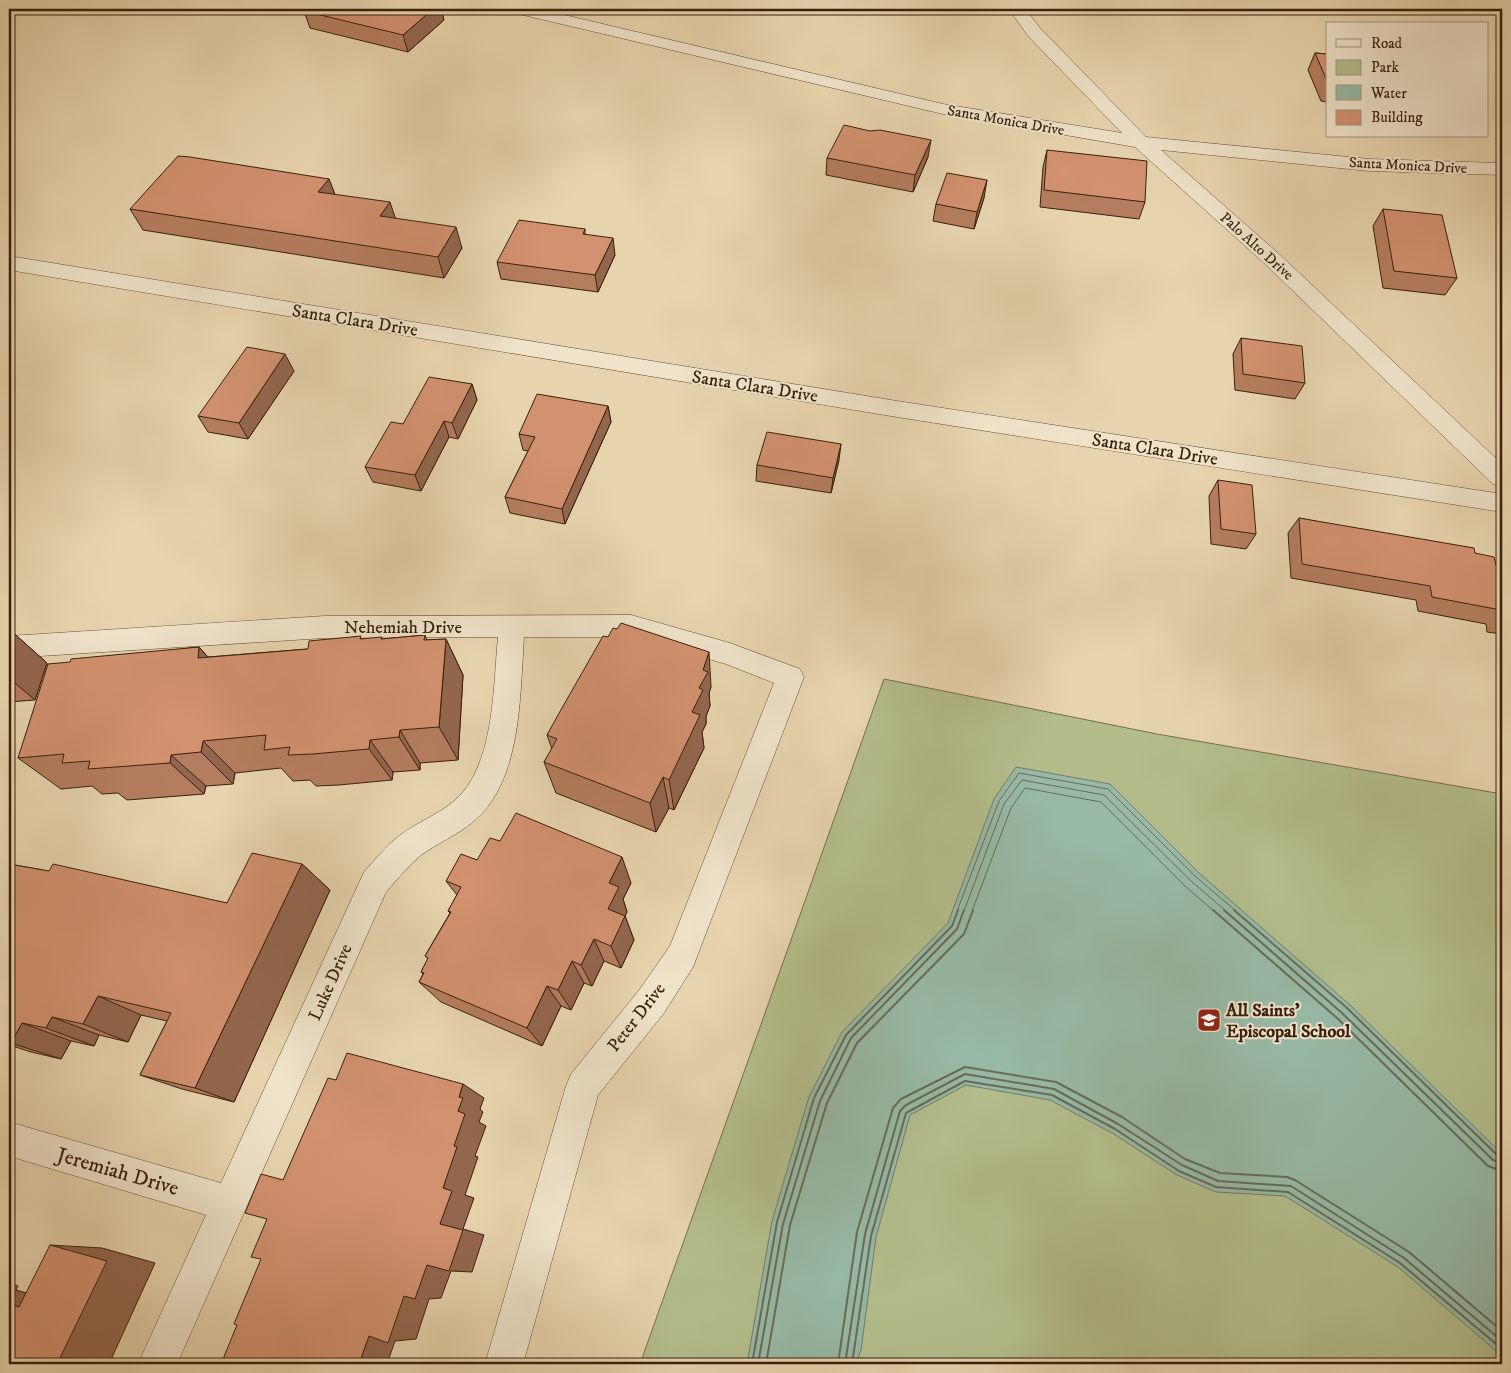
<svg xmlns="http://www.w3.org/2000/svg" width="1511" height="1373" font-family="'IM FELL DW Pica',serif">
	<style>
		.green { fill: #b3bd8c; stroke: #766e4c }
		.water { fill: #97b9a6; stroke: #717c68 }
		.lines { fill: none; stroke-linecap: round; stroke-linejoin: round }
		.shore-far1 { stroke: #686c59; stroke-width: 1 }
		.shore { stroke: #686c59; stroke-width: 2 }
		.minor-casing { stroke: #644d34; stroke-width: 1 }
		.minor { fill: #efe3ca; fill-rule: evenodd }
		.wall { fill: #b57d5f; stroke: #39200c }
		.shaded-wall { fill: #93664e; stroke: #39200c }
		.building { fill: #d2916f; stroke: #39200c }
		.labels { text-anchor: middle; stroke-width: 4; stroke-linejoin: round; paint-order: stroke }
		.far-street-label { font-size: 15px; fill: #39200c; stroke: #efe3ca }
		.street-label { font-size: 18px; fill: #39200c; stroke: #efe3ca }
		.poi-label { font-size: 18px; font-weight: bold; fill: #39200c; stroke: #efe3ca; text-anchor: start }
		.near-street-label { font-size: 21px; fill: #39200c; stroke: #efe3ca }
	</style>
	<rect width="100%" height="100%" fill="#e7d4ae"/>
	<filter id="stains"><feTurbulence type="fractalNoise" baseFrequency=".004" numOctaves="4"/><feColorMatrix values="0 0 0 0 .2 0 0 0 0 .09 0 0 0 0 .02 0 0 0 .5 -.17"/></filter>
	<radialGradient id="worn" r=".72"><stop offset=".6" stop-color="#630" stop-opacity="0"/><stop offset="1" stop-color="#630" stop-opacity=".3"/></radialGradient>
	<!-- green -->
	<path class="green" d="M884 679 1157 734 1502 794V1364H640Z"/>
	<!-- water -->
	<path class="water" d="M1016 767 1110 784 1199 873 1350 1005 1502 1154V1356L1398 1267 1285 1196 1216 1192 1177 1175 1112 1133 1050 1100 966 1085 910 1115 876 1237 861 1350 856 1364H747L772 1221 809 1097 842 1032 948 923 994 799Z"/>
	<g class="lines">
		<!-- shore-far1 -->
		<g class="shore-far1">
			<path d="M957 911 999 801 1019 773 1108 789 1196 877 1236 911"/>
			<path d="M964 911 1004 804 1022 780 1104 795 1191 881 1226 911"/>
			<path d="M972 911 1011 808 1025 788 1101 802 1186 887 1214 911"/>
		</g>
		<!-- shore -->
		<g class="shore">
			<path d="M1213 910 1337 1018 1488 1166 1502 1171"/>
			<path d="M1224 910 1342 1013 1493 1160 1502 1163"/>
			<path d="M1234 910 1347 1008 1497 1155 1502 1157"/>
			<path d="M752 1364 777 1222 814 1098 846 1035 952 926 958 910"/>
			<path d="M758 1364 783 1224 820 1101 851 1038 957 929 964 910"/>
			<path d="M766 1364 790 1225 827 1103 857 1043 964 934 973 910"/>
			<path d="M838 1364 857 1232 893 1108 901 1099 965 1067 1056 1082 1122 1117 1185 1159 1220 1173 1287 1177 1295 1180 1409 1252 1502 1331"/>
			<path d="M845 1364 865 1234 900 1111 906 1105 965 1074 1054 1089 1118 1124 1182 1165 1218 1181 1291 1186 1404 1258 1502 1341"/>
			<path d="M852 1364 871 1236 906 1113 965 1081 1052 1095 1115 1129 1179 1171 1216 1187 1288 1192 1400 1263 1502 1349"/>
		</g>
		<!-- minor casing -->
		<g class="minor-casing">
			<g id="minor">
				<path d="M511 9H539L943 104 1122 133 1028 36 1009 9H1025L1040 28 1146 137 1369 159 1502 163V175L1369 171 1161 150 1278 253 1502 464V487L1493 484 1264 263 1135 147 943 114 519 14Z"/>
				<path d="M9 256 897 401 1502 494V512L897 417 9 270Z"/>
				<path d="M631 615 730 643 800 669 804 677 693 967 664 1013 598 1095 523 1364H485L566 1086 571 1074 640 989 670 946 774 683 726 664 631 637H524C520 694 522 781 474 821 458 835 437 843 420 856 407 867 397 880 386 892L177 1364H138L206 1215 9 1156V1122L221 1183 364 872C375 860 386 846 399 836 416 823 437 815 453 802 495 768 493 687 498 637L325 638 9 658V636L325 616Z"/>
			</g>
		</g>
		<!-- minor -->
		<use href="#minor" class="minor"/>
	</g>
	<!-- wall -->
	<g class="wall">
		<path d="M306 9H441L444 20 408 52 310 28 304 11Z"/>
		<path d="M1315 53 1327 54V102L1321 101 1308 70Z"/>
		<path d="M1047 150 1145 202 1139 219 1040 207 1043 167Z"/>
		<path d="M928 157 913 192 826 175 827 158Z"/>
		<path d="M329 179 335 195 395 218 462 248 444 278 143 230 130 209Z"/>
		<path d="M984 198 974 229 933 221 936 204Z"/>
		<path d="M1383 209 1457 278 1445 295 1383 288 1373 226Z"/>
		<path d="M585 229V234L615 255 598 292 501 279 497 262Z"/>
		<path d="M1241 338 1305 383 1295 399 1235 390 1233 354Z"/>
		<path d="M294 371 248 439 208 432 198 416Z"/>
		<path d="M472 384 477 400 458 439 449 437 421 491 373 482 365 467 403 424Z"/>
		<path d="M608 406 611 422 565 524 510 513 505 497 528 451 523 450 519 434Z"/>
		<path d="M839 460 831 493 756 481 757 465Z"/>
		<path d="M1218 480 1256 534 1246 549 1211 544 1209 496Z"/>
		<path d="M1299 518 1475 553 1496 565 1502 566V634L1487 632 1486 624 1418 611 1416 600 1291 578 1288 533Z"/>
		<path d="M9 629 47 663 35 700 9 702Z"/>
		<path d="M617 629 711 687 709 693 710 706 706 716V724L702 732 704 748 674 810 669 808 656 832 556 793 544 762 552 749 547 735 608 637Z"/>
		<path d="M425 635 427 640 446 639 463 675 458 760 420 763V770L393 772 392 780 339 785 316 786 310 780 293 781 281 768 235 773 233 784 206 786 204 794 127 800 118 793 102 794 92 786 61 789 18 758 70 662 199 647 208 657 308 649 362 639H383Z"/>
		<path d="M477 860 631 883 623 899 627 912 625 916 634 940 621 968 604 961 592 986 584 983 571 1010 561 1006 542 1046 441 1002 419 982 423 974 421 972 428 959 425 956 450 913 448 911 457 895 446 881Z"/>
		<path d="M9 864 227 903 302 864 330 890 234 1102 182 1089 140 1075 167 1021 141 1015 128 1042 99 1035 94 1046 71 1041 61 1059 31 1052 9 1045Z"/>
	</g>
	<!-- shaded-wall -->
	<g class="shaded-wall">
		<path d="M433 9H441L444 20 408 52 403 35Z"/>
		<path d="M931 140 928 157 913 192 915 175Z"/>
		<path d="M329 179 337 200 318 192Z"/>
		<path d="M987 180 984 198 974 229 977 212Z"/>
		<path d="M390 202 397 223 380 216Z"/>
		<path d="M456 227 462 248 444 278 438 257Z"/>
		<path d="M613 238 615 255 598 292 595 275Z"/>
		<path d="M285 354 294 371 248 439 239 423Z"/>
		<path d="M472 384 477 400 458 439 452 423Z"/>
		<path d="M608 406 611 422 565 524 562 509Z"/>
		<path d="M444 421 449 437 421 491 415 475Z"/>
		<path d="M841 444 839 460 831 493 833 478Z"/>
		<path d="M9 629 47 663 35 700 9 678Z"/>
		<path d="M446 639 463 675 458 760 439 727Z"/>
		<path d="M199 647 230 683 198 658Z"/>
		<path d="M709 652 711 687 709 693 710 706 706 716V724L702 732 704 748 674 810 669 780 699 688 703 670Z"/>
		<path d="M400 730 420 763V770L399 737Z"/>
		<path d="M370 740 393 772 392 780 369 749Z"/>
		<path d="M203 741 235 773 233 784 201 752Z"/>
		<path d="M171 755 206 786 204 794 170 763Z"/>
		<path d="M663 777 669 808 656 832 650 803Z"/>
		<path d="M622 857 631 883 623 899 627 912 625 916 634 940 621 968 611 946 608 909 609 883Z"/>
		<path d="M302 864 330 890 234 1102 195 1088Z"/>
		<path d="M594 939 604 961 592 986 581 965Z"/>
		<path d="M572 961 584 983 571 1010 558 990Z"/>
		<path d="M547 986 561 1006 542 1046 527 1028Z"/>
		<path d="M98 996 141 1015 128 1042 83 1024Z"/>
		<path d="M52 1017 99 1035 94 1046 46 1028Z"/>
		<path d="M22 1023 71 1041 61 1059 11 1043Z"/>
		<path d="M463 1084 484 1098 480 1109 483 1112 479 1122 486 1126 475 1156 478 1157 465 1195 474 1198 463 1229 484 1235 472 1272 451 1271 441 1298 429 1299 416 1339 395 1341 387 1364H359L369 1336 404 1296 440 1224 443 1188 454 1146 459 1097Z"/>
		<path d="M50 1245 102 1248 155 1263 109 1364H57Z"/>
		<path d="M9 1283 18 1286 16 1290 74 1306 19 1307 9 1304Z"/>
	</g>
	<!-- building -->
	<g class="building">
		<path d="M306 9H433L403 35 304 11Z"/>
		<path d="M1315 53 1327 54V81Z"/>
		<path d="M844 125 870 131 880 130 931 140 915 175 827 158Z"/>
		<path d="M1047 150 1147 161 1145 202 1044 190Z"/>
		<path d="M178 156 190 157 329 179 318 192 390 202 380 216 456 227 438 257 130 209Z"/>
		<path d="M947 173 987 180 977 212 936 204Z"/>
		<path d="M1383 209 1442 215 1457 278 1394 271Z"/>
		<path d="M519 220 585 229 583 234 613 238 595 275 497 262Z"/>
		<path d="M1241 338 1302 346 1305 383 1243 374Z"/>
		<path d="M247 347 285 354 239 423 198 416Z"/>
		<path d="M429 377 472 384 452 423 444 421 415 475 365 467 391 422 403 424Z"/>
		<path d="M537 394 608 406 562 509 505 497 535 437 519 434Z"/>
		<path d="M767 432 841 444 833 478 757 465Z"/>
		<path d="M1218 480 1252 485 1256 534 1221 529Z"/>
		<path d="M1299 518 1474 548 1475 553 1494 557 1496 565 1502 566V615L1501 610 1432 597 1430 586 1302 564Z"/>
		<path d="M621 623 709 652 703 670 708 672 699 688 703 690 692 712 700 715 669 780 663 777 650 803 544 762 557 739 547 735 558 715 603 636 608 637 613 628 617 629Z"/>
		<path d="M425 635 424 640 446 639 439 727 400 730 399 737 370 740 369 749 313 754 288 755 290 747 264 750 266 735 203 741 201 752 171 755 170 763 88 769 90 761 62 763 64 754 18 758 48 664 70 662 71 659 199 647 198 658 308 649 309 641 361 636 360 639 382 637 381 639Z"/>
		<path d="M516 813 622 857 609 883 619 887 608 909 625 916 611 946 594 939 581 965 572 961 558 990 547 986 527 1028 419 982 424 973 421 972 428 958 425 956 451 912 448 911 461 887 446 881 461 854 477 860 490 838 500 841Z"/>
		<path d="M252 853 302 864 195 1088 140 1075 171 1013 98 996 83 1024 52 1017 46 1028 22 1023 11 1043 9 1042V864L49 871 53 864 227 903Z"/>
		<path d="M347 1053 463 1084 459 1097 463 1098 458 1111 465 1114 454 1146 457 1147 443 1188 452 1191 440 1224 463 1230 449 1271 427 1265 415 1299 404 1296 388 1343 369 1336 359 1364H221L237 1325 234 1324 261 1259 251 1257 267 1219 245 1213 261 1174 283 1180 328 1078 336 1080Z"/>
		<path d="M50 1245 107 1261 57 1364H9V1304L19 1307Z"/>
	</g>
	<!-- icons -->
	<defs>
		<g id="school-square" transform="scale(1.25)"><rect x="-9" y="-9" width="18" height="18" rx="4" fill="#8f2418" stroke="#efe3ca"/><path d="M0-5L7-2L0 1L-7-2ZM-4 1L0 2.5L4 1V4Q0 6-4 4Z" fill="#fff"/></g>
	</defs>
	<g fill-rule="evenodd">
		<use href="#school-square" x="1209" y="1020"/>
	</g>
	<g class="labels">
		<!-- far-street labels -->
		<g class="far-street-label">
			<text transform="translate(1006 120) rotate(10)" y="5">Santa Monica Drive</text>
			<text transform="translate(1408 165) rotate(3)" y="5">Santa Monica Drive</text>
			<text transform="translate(1257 246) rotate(42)" y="5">Palo Alto Drive</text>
		</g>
		<!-- street labels -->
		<g class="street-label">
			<text transform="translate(355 320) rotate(9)" y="6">Santa Clara Drive</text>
			<text transform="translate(755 386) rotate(9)" y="6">Santa Clara Drive</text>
			<text transform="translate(1155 449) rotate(9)" y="6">Santa Clara Drive</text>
			<text x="403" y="633">Nehemiah Drive</text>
			<text transform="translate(330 982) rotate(-66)" y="6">Luke Drive</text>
			<text transform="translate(636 1017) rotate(-52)" y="6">Peter Drive</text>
		</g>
		<!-- poi labels -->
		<g class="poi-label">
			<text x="1226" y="1016">All Saints'<tspan x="1226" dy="21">Episcopal School</tspan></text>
		</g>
		<!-- near-street labels -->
		<g class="near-street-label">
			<text transform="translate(118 1171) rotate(16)" y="7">Jeremiah Drive</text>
		</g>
	</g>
	<!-- margin -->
	<rect width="1511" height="1373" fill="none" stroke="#e7d4ae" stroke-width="30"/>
	<rect x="10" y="10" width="1491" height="1353" fill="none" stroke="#39200c" stroke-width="2.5"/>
	<rect x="15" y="15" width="1481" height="1343" fill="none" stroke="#39200c"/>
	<!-- legend -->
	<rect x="1326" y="22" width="162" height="115" fill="#efe3ca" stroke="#a6957e"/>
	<rect x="1336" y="39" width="25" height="8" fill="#efe3ca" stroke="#a6957e"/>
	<text x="1371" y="48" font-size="15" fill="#39200c">Road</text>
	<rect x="1336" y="60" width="25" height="15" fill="#b3bd8c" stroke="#a6957e"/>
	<text x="1371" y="72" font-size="15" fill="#39200c">Park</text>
	<rect x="1336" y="85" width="25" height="15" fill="#97b9a6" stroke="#a6957e"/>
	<text x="1371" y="98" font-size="15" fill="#39200c">Water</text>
	<rect x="1336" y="110" width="25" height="15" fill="#d2916f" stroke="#a6957e"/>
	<text x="1371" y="122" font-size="15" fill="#39200c">Building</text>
	<rect width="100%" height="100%" filter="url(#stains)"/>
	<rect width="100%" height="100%" fill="url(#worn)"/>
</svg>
